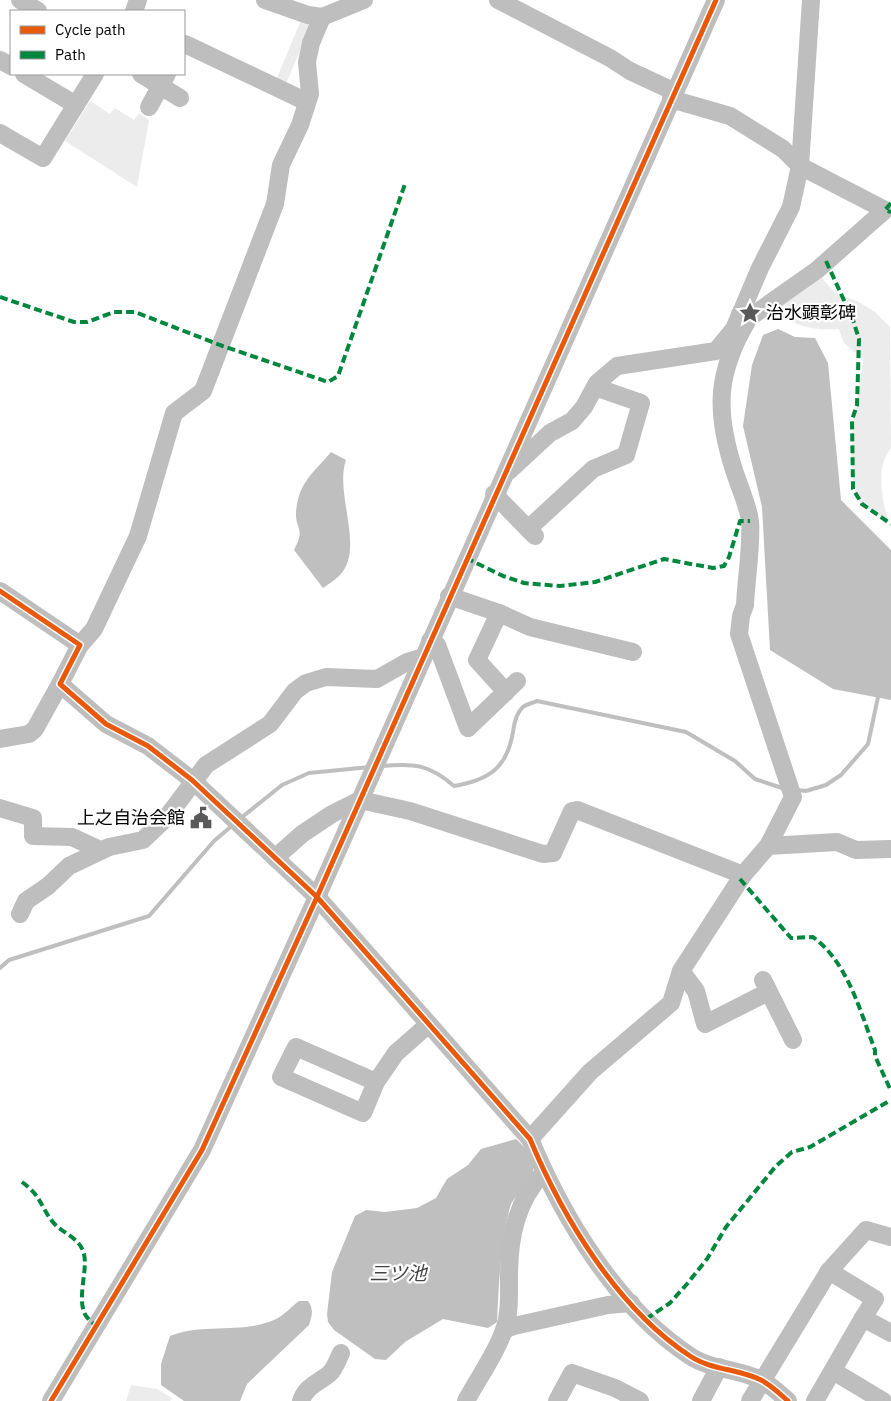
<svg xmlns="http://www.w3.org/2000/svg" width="891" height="1401" font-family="'IBM Plex Sans','Noto Sans JP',sans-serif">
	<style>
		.green { fill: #ececec }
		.water { fill: #bfbfbf }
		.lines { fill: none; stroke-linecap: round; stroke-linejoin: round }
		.stream { stroke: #bfbfbf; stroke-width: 4 }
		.minor { stroke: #bebebe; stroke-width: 18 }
		.quiet { stroke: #00873e; stroke-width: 4; stroke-dasharray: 8 4; stroke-linecap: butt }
		.cycleway-casing { stroke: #fff; stroke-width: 8 }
		.cycleway { stroke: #e8590c; stroke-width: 5 }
		.labels { text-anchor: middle; stroke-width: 4.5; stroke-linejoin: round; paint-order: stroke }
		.poi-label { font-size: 18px; fill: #000; stroke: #fff; text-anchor: start }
		.water-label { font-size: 19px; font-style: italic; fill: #444; stroke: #fff }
	</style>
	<rect width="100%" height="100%" fill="#fff"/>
	<!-- green -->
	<g class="green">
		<path d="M302 18 312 23 287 81 283 83 276 80Z"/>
		<path d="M90 101 110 114 115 108 134 120 139 113 149 120 137 187 65 141Z"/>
		<path d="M821 277 835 293 857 301 875 312 890 327 891 448C875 467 882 499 888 520 880 515 868 511 862 504 840 481 859 390 863 360L844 343 839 329C811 330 795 328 774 307Z"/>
		<path d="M131 1385 157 1389 172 1398 170 1401H126Z"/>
	</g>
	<!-- water -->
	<g class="water">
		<path d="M778 329 795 337 815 338 828 363 841 500 891 550V700L833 689 770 650 762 507 743 426 752 365 763 335Z"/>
		<path d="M331 452 346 460C334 494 366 550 339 576 334 581 328 584 323 588L294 550C306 528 295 529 296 512 299 481 313 474 331 452Z"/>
		<path d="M516 1139C524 1146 533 1157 533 1168 534 1183 514 1194 510 1207 500 1245 499 1283 497 1322L488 1328 443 1319 405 1342 386 1360 375 1359 334 1330 328 1322 327 1314 332 1272 355 1216 366 1210 385 1212 417 1208 436 1198 447 1179 468 1165 481 1149Z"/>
		<path d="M299 1301H308C314 1309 312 1316 309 1325L247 1384 240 1401H184L161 1385V1364L170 1336C203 1322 246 1335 278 1318 285 1314 292 1306 299 1301Z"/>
	</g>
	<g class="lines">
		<!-- stream -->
		<g class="stream">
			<path d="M382 766C413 763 429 764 454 786 489 780 507 768 513 732 514 724 516 713 523 707 526 704 533 703 537 701L686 732 735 761 755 779 785 789"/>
			<path d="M797 790 806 791 826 785 841 775 868 744 878 697"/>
			<path d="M241 818 282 785 309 773 370 767"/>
			<path d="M0 968 9 960 149 916 214 841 234 824"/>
		</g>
		<!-- minor -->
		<g class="minor">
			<path d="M20 0 38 11"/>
			<path d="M498 0 610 58 630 71 675 92"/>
			<path d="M134 11 138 0"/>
			<path d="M322 17 364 0"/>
			<path d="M184 46 185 44 307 102"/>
			<path d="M0 60 11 66"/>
			<path d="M24 74 76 105"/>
			<path d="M141 74 180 98"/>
			<path d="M671 99 730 116 783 149 800 166 885 210 817 270 749 318 740 314"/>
			<path d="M149 107 167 74"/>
			<path d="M0 133 43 158 95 74"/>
			<path d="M509 471 550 433 572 421 584 407 597 383 617 366 716 351 734 329 760 268 791 207 800 166 811 0"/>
			<path d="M494 494 535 536"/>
			<path d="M528 529 593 469 626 455 641 403 595 387"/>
			<path d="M0 591 80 645 60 684 106 724 148 746 192 780 317 897 530 1139C563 1218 617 1308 690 1356 711 1370 739 1369 761 1380 771 1385 780 1394 788 1401"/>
			<path d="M449 596 499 613 530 627 633 652"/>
			<path d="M499 613 477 660 506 692"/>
			<path d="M430 641 437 645 468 728 517 681"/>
			<path d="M80 645 94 629 138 536 174 413 203 391 275 204 281 165 300 125 310 94 307 62 311 43 322 17 308 15 265 0"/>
			<path d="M0 739 29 734 35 729 60 684"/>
			<path d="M0 808 33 818V836L72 837 100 850"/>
			<path d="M768 846 837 842 856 850 891 849"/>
			<path d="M275 858 302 834 332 814 360 800 410 811 543 854 553 853 572 811 577 810 743 875"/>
			<path d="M20 914 26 901 48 886 69 866 109 847 143 840 167 817 206 765 270 724 295 691 306 683 326 677 377 679 407 662 423 657"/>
			<path d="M681 971 696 991 705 1024 768 992"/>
			<path d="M763 980 793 1040"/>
			<path d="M376 1082 296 1047 281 1077 363 1113 376 1082 396 1053 429 1024"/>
			<path d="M530 1139 590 1072 671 1003 681 971 743 875 768 846 793 797 739 634 741 616 745 605C746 580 752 545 750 521 748 505 739 486 734 470 715 411 716 372 749 318"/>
			<path d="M829 1271 875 1299 863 1318 891 1333"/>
			<path d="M504 1330 514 1326 608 1305 631 1303"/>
			<path d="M833 1371 883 1401"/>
			<path d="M51 1401 202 1150 317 897 716 0"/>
			<path d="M301 1401C306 1386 318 1383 329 1374 335 1369 338 1359 341 1353"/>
			<path d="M466 1401C477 1380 497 1352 504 1330 510 1314 509 1294 509 1277 509 1238 516 1201 544 1172"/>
			<path d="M557 1401 572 1373 615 1388 640 1401"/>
			<path d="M701 1401 719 1367"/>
			<path d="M750 1401 829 1271 866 1230 891 1237"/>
			<path d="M815 1401 863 1318"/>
		</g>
		<!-- quiet -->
		<g class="quiet">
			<path d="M891 203 885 210 891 212"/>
			<path d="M826 261 853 320 859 339 857 405 852 420 853 489 862 504 891 524"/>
			<path d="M0 297 74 322H87L114 312H135L220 345 328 382 338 376 405 184"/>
			<path d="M466 558 503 576 524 583 560 586 595 582 664 559 713 568 724 566 729 557 740 521H750"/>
			<path d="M740 879 791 938 813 937C848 963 860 1011 875 1050V1056L891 1091"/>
			<path d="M22 1182C42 1197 39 1204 52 1221 62 1234 80 1237 84 1254 88 1271 76 1300 86 1316 89 1320 94 1324 97 1327"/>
			<path d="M646 1319 670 1303 687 1284 707 1259 726 1227 776 1166 792 1152 810 1147 891 1100"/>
		</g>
		<!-- cycleway casing -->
		<g class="cycleway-casing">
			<g id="cycleway">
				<path d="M0 591 80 645 60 684 106 724 148 746 192 780 317 897 530 1139C563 1218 617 1308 690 1356 711 1370 739 1369 761 1380 771 1385 780 1394 788 1401"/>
				<path d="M51 1401 202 1150 317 897 716 0"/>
			</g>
		</g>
		<!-- cycleway -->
		<use href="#cycleway" class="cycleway"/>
	</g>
	<!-- icons -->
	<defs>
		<g id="sight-bare" transform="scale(1.725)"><path d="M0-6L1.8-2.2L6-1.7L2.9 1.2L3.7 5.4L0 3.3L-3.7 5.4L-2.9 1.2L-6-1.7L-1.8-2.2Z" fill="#595959" stroke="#fff" stroke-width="2.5" paint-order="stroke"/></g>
		<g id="civic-bare" transform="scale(1.725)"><path d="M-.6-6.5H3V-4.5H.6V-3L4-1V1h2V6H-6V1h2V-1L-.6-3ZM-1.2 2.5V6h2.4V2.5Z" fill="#595959" stroke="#fff" stroke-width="2.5" paint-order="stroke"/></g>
	</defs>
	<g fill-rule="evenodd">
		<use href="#sight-bare" x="750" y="313"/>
		<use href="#civic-bare" x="201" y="818"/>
	</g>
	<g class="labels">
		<!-- poi labels -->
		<g class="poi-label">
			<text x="766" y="319">治水顕彰碑</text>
			<text x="185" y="824" text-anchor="end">上之自治会館</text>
		</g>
		<!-- water labels -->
		<g class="water-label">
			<text x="398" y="1280">三ツ池</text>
		</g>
	</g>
	<!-- legend -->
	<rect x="10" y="10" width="175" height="65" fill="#ffffff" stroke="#999999"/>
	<rect x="20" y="26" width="25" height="8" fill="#e8590c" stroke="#999999"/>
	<text x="55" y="35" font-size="15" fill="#000000">Cycle path</text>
	<rect x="20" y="51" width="25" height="8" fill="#00873e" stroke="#999999"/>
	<text x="55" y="60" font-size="15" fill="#000000">Path</text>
</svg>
